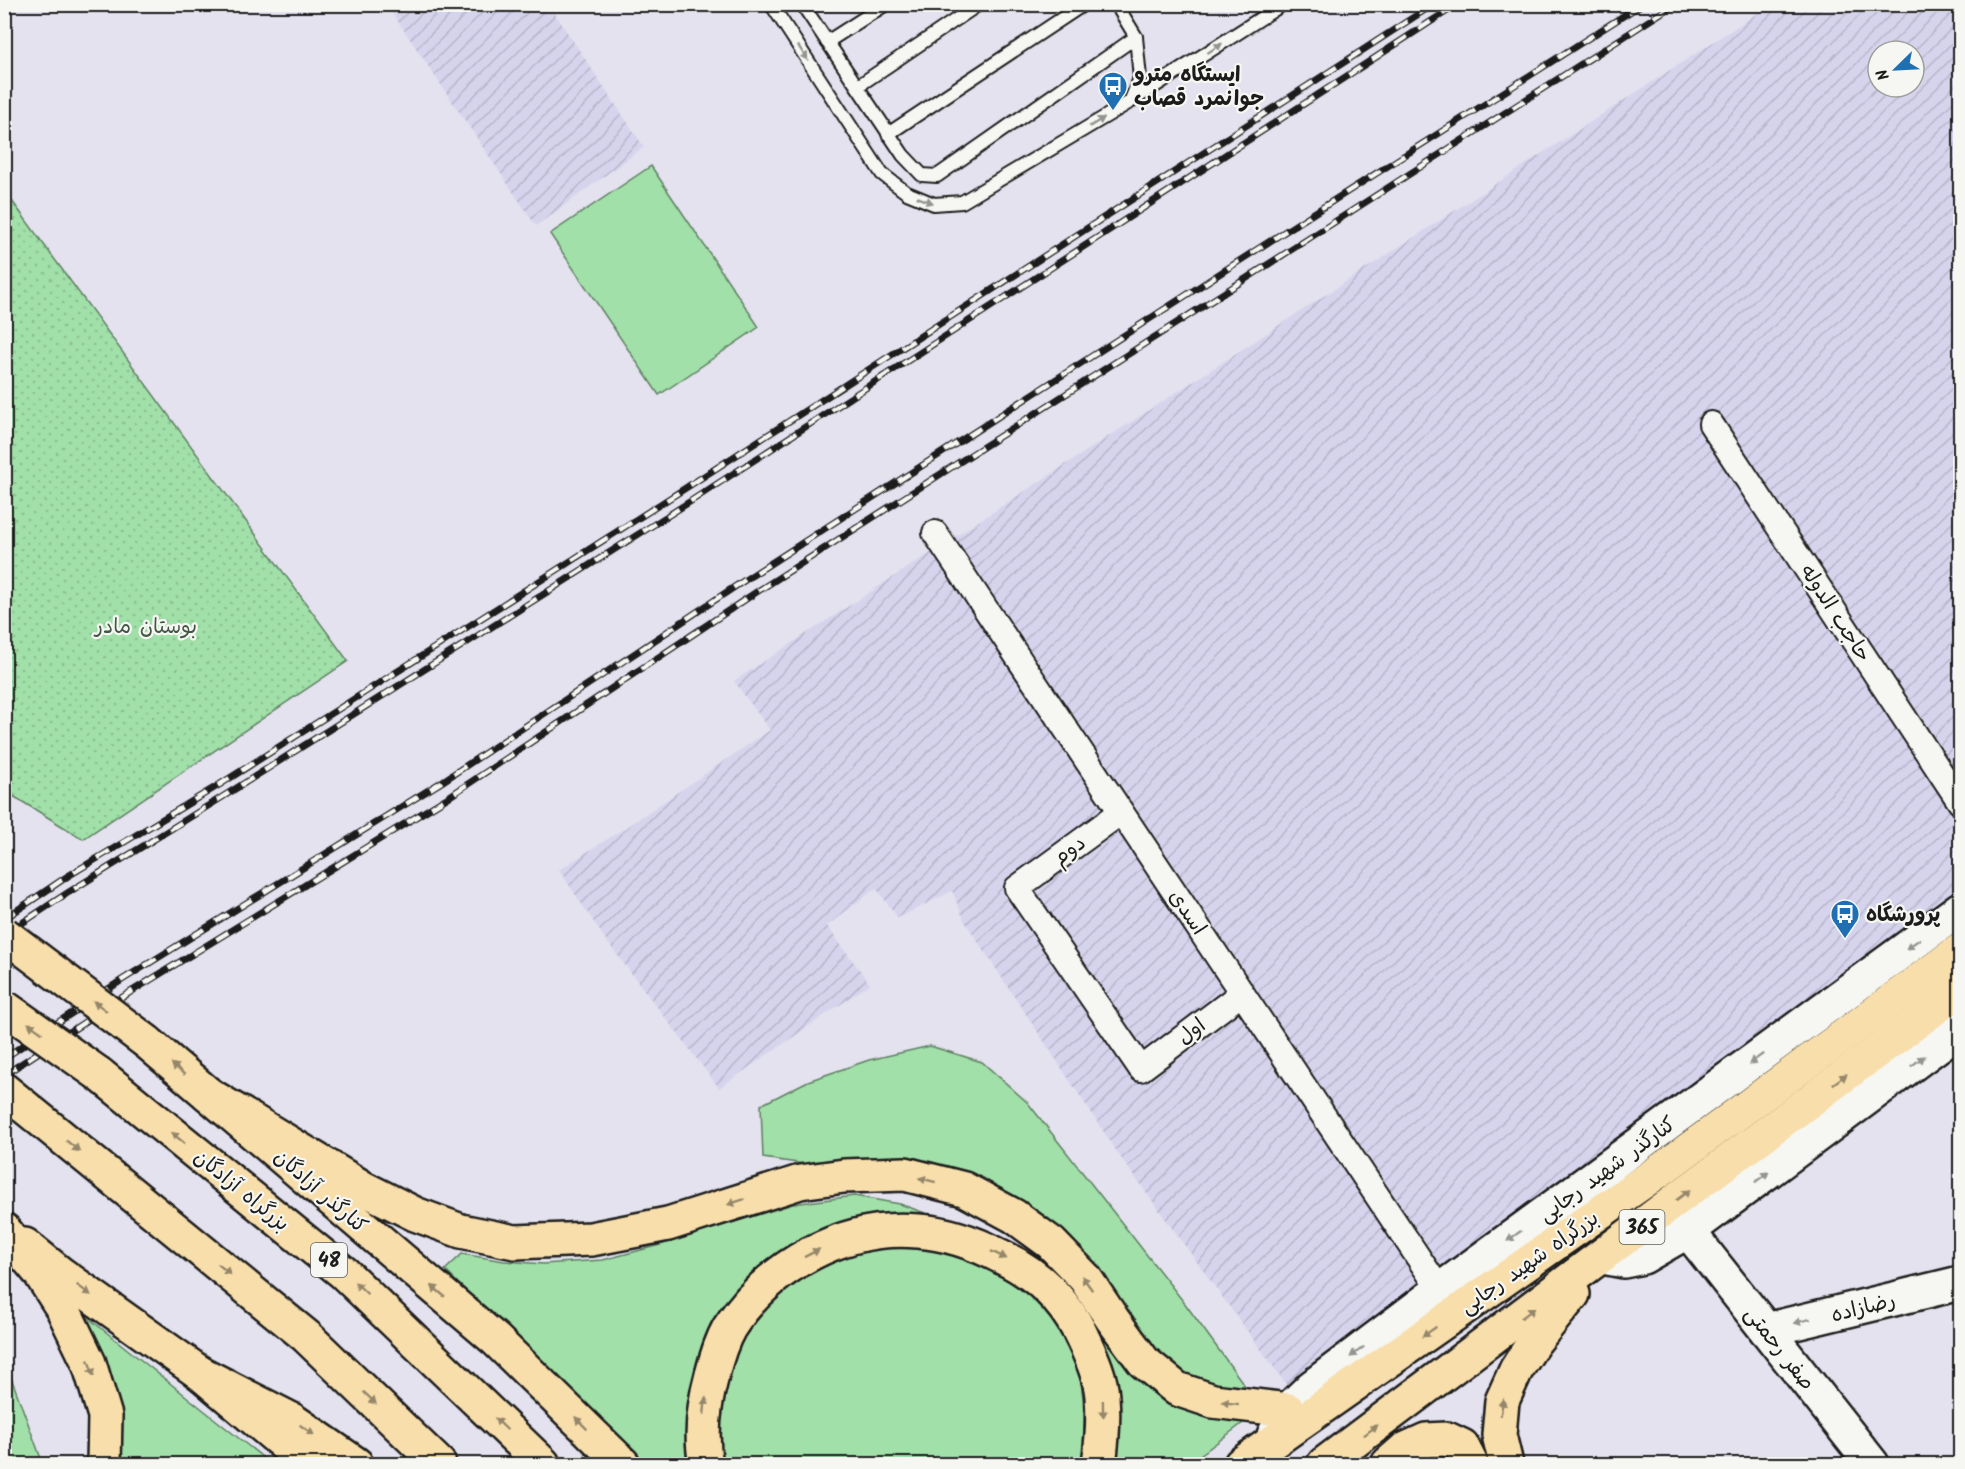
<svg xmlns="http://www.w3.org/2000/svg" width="1965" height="1469" font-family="Kalam,'Playpen Sans Arabic',sans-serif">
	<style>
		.industrial { fill: url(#industrial-furrows); fill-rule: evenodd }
		.grass { fill: #a1e0a9; stroke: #5e7e62; stroke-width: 1.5 }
		.park { fill: url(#park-dots); stroke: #5e7e62; stroke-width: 1.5 }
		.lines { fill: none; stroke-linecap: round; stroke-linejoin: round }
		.lane-casing { stroke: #1c1c1c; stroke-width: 16 }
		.street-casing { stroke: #1c1c1c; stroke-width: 28 }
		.secondary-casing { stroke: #1c1c1c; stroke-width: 38 }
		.primary-casing { stroke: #1c1c1c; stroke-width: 38 }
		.highway-casing { stroke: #1c1c1c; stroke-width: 38 }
		.lane { stroke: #f6f6f2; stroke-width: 12 }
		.street { stroke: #f6f6f2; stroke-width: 24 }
		.secondary { stroke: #f6f6f2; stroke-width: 33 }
		.primary { stroke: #f8deab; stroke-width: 33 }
		.highway { stroke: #f8deab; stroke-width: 33 }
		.rail-casing { stroke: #1c1c1c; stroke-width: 7 }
		.rail { stroke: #f6f6f2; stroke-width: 4.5; stroke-dasharray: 14; stroke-linecap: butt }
		.primary-bridge-casing { stroke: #1c1c1c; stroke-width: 38; stroke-linecap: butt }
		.highway-bridge-casing { stroke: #1c1c1c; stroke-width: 38; stroke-linecap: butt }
		.primary-bridge { stroke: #f8deab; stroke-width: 33 }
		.highway-bridge { stroke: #f8deab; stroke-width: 33 }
		.oneway { fill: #949492 }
		.oneway2 { fill: #95876b }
		.labels { text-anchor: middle; stroke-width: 4.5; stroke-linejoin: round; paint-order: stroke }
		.shield { fill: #f6f6f2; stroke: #5d5d5c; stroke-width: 1.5 }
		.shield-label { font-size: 20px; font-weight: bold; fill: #1c1c1c }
		.poi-label { font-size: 21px; font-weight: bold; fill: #1c1c1c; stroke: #f6f6f2; text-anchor: start }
		.street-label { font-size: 21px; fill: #1c1c1c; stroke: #f6f6f2 }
		.park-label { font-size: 21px; fill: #445746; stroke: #f6f6f2 }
	</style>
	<defs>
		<pattern id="industrial-furrows" width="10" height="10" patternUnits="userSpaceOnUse" patternTransform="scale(1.5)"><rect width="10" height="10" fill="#d6d4ec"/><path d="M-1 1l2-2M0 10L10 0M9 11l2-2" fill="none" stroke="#b7b5ca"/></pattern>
		<pattern id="park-dots" width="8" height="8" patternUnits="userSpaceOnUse" patternTransform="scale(1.5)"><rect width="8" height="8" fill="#a1e0a9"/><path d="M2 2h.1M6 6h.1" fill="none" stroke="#8ac091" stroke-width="1.8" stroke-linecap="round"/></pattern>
	</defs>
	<rect width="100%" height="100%" fill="#e3e2ee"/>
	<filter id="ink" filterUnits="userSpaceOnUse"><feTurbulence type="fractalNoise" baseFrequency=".0167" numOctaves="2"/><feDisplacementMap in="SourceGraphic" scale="12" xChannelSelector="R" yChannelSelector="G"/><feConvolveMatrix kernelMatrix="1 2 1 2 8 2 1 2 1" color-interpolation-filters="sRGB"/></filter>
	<g filter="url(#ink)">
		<!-- industrial -->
		<g class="industrial">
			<path d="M387 5H549L644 147 536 226Z"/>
			<path d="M1770 5H1960V899L1294 1395 1121 1158 965 922 952 891 898 918 876 888 827 926 870 984 719 1088 605 939 559 870 625 828 770 730 734 681ZM1878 51H1914V87H1878Z"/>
		</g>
		<!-- grass -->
		<g class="grass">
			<path d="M651 166 759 327 659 395 550 234Z"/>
			<path d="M930 1046 982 1062 1028 1103 1186 1305 1248 1390 1211 1389 1174 1372 1037 1218 819 1166 763 1158 761 1105 808 1081 869 1060Z"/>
			<path d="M854 1196 900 1204 925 1213 899 1217 750 1284 695 1464H637L445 1270 462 1254 504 1261 543 1264 603 1260 660 1245 793 1204Z"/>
			<path d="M887 1245C909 1246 934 1245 955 1251 977 1257 997 1270 1015 1283 1083 1331 1088 1387 1082 1464H719C720 1432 717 1396 728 1364 743 1324 795 1276 833 1259 849 1251 870 1249 887 1245Z"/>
			<path d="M81 1312 271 1464H121C121 1411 99 1362 81 1312Z"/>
			<path d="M1090 1315 1131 1368 1259 1411 1188 1464H1112L1110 1372Z"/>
			<path d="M5 1361 43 1464H5Z"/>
			<path d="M1440 1452 1459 1464H1408Z"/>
		</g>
		<!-- park -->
		<path class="park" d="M4 190 348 661 83 839 5 791Z"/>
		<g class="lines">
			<!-- lane casing -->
			<g class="lane-casing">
				<g id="lane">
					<path d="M771 4 882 174 907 193 934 204 962 202 1130 102 1283 4"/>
					<path d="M802 4 903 155 922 175 937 176 1136 37"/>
					<path d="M1116 4 1136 37 1140 78 1130 102"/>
					<path d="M827 42 886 4"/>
					<path d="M858 86 979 4"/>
					<path d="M888 134 1084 4"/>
				</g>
			</g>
			<!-- street casing -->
			<g class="street-casing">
				<g id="street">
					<path d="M1711 424 1960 802"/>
					<path d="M935 533 1440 1290"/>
					<path d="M1121 812 1017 888 1141 1069 1242 993"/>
				</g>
			</g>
			<!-- secondary casing -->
			<g class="secondary-casing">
				<g id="secondary">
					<path d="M1688 1231 1872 1464"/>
					<path d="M1603 1257 1624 1261 1643 1257 1688 1231 1960 1029"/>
					<path d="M1766 1330 1960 1283"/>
					<path d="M1274 1435 1288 1410 1312 1387 1440 1290 1960 909"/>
				</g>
			</g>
			<!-- primary casing -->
			<g class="primary-casing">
				<g id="primary">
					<path d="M147 1042 496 1340 623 1464"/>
					<path d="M25 1245 61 1274 200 1373 308 1464"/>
				</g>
			</g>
			<!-- highway casing -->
			<g class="highway-casing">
				<g id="highway">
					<path d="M99 1074 344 1273 543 1464"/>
					<path d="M4 1090 306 1336 439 1464"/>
					<path d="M208 1094 365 1189 415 1214 461 1231 515 1242 591 1239 668 1224 800 1182 844 1176 905 1174 964 1189 1014 1216 1051 1243 1085 1278 1113 1320 1144 1362 1177 1389 1213 1401 1288 1410"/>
					<path d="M4 1230 40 1273 63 1309 89 1363 105 1416 104 1464"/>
					<path d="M200 1373 292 1420 356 1464"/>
					<path d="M706 1464C700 1435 704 1404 712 1375 716 1359 721 1342 729 1328 769 1266 843 1224 918 1231 946 1233 975 1243 1000 1256 1038 1274 1067 1302 1084 1341 1092 1358 1101 1378 1102 1397 1104 1419 1102 1442 1099 1464"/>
					<path d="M1241 1464 1666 1166 1960 950"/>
					<path d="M1324 1464 1681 1196 1960 990"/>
					<path d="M1388 1464 1404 1450 1426 1440 1447 1439 1462 1446 1471 1464"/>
					<path d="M1506 1464 1499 1435 1502 1401 1516 1370 1534 1342 1573 1294"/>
				</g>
			</g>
			<!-- lane -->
			<use href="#lane" class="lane"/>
			<!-- street -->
			<use href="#street" class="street"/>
			<!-- secondary -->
			<use href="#secondary" class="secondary"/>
			<!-- primary -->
			<use href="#primary" class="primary"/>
			<!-- highway -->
			<use href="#highway" class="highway"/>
			<!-- rail casing -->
			<g class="rail-casing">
				<g id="rail">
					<path d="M4 919 68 876 219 785 684 489 1434 4"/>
					<path d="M4 935 69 892 224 796 691 501 1458 4"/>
					<path d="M4 1058 122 980 443 781 748 578 1281 234 1642 4"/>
					<path d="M4 1075 129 993 450 796 758 591 1675 4"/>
				</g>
			</g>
			<!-- rail -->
			<use href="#rail" class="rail"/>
			<!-- primary-bridge casing -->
			<g class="primary-bridge-casing">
				<path id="primary-bridge" d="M4 934 147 1042"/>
			</g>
			<!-- highway-bridge casing -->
			<g class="highway-bridge-casing">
				<path id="highway-bridge" d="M4 1007 99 1074"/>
			</g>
			<!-- primary-bridge -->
			<use href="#primary-bridge" class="primary-bridge"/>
			<!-- highway-bridge -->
			<use href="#highway-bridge" class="highway-bridge"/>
		</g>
		<!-- one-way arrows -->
		<defs><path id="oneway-solid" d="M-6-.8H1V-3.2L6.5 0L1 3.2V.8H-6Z" transform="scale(1.5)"/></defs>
		<g class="oneway">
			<use href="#oneway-solid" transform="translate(1215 48) rotate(-33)"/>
			<use href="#oneway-solid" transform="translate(803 53) rotate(57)"/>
			<use href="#oneway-solid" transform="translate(1097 122) rotate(-31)"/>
			<use href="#oneway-solid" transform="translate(925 200) rotate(21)"/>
			<use href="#oneway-solid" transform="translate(1913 944) rotate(144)"/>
			<use href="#oneway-solid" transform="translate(1756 1059) rotate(144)"/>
			<use href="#oneway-solid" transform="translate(1918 1061) rotate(-37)"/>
			<use href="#oneway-solid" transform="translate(1762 1177) rotate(-37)"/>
			<use href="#oneway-solid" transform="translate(1514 1236) rotate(144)"/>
			<use href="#oneway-solid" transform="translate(1802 1321) rotate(166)"/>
			<use href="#oneway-solid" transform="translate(1357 1352) rotate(143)"/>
		</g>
		<g class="oneway2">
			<use href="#oneway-solid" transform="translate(100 1006) rotate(-143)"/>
			<use href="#oneway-solid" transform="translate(35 1028) rotate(-145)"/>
			<use href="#oneway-solid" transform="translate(178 1069) rotate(-139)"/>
			<use href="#oneway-solid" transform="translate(1840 1079) rotate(-36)"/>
			<use href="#oneway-solid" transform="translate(178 1138) rotate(-141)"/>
			<use href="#oneway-solid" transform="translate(73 1146) rotate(39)"/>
			<use href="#oneway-solid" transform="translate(927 1180) rotate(-166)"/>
			<use href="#oneway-solid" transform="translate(1683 1195) rotate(-37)"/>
			<use href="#oneway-solid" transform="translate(736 1202) rotate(162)"/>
			<use href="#oneway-solid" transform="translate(812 1253) rotate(-27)"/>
			<use href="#oneway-solid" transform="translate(999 1255) rotate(26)"/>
			<use href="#oneway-solid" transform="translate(224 1269) rotate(39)"/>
			<use href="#oneway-solid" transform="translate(1087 1283) rotate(-126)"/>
			<use href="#oneway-solid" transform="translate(361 1288) rotate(-136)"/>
			<use href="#oneway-solid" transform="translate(84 1290) rotate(36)"/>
			<use href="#oneway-solid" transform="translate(438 1291) rotate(-140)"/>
			<use href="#oneway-solid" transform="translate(1528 1313) rotate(-37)"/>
			<use href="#oneway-solid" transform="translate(1429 1332) rotate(145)"/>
			<use href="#oneway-solid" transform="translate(91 1368) rotate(71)"/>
			<use href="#oneway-solid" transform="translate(370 1398) rotate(44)"/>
			<use href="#oneway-solid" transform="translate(1230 1403) rotate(-173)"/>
			<use href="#oneway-solid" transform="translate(705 1406) rotate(-84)"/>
			<use href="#oneway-solid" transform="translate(1502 1407) rotate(-81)"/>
			<use href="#oneway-solid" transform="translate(1103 1409) rotate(89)"/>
			<use href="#oneway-solid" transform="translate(581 1423) rotate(-135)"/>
			<use href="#oneway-solid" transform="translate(501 1424) rotate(-136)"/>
			<use href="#oneway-solid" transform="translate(307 1430) rotate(35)"/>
			<use href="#oneway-solid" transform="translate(1371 1430) rotate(-37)"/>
		</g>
	</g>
	<!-- icons -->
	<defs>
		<g id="bus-pin" transform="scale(1.5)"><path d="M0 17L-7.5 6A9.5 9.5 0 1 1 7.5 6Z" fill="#1f6fb2" stroke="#f6f6f2"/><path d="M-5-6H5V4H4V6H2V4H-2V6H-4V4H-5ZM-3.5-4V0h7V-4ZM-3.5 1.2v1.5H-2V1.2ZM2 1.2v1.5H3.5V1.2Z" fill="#fff"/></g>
	</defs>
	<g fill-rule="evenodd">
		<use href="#bus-pin" x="1113" y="86"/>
		<use href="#bus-pin" x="1845" y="914"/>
	</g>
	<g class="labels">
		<!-- shield labels -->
		<g class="shield">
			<rect x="1619.5" y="1210" width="45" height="34" rx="4.5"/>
			<rect x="311" y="1243" width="36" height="34" rx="4.5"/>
		</g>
		<g class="shield-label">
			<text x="1642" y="1234">365</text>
			<text x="329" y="1267">48</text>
		</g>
		<!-- poi labels -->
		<g class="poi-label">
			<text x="1134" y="81">ایستگاه مترو<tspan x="1134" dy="24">جوانمرد قصاب</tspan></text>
			<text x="1866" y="921">پرورشگاه</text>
		</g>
		<!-- street labels -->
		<g class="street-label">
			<text transform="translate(1836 613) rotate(57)" y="7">حاجب الدوله</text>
			<text transform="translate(1069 850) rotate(-36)" y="7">دوم</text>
			<text transform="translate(1188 912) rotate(56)" y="7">اسدی</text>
			<text transform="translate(1191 1031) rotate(-37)" y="7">اول</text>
			<text transform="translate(1607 1169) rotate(-36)" y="7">کنارگذر شهید رجایی</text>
			<text transform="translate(242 1190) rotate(39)" y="7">بزرگراه آزادگان</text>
			<text transform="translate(321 1191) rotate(41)" y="7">کنارگذر آزادگان</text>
			<text transform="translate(1529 1262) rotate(-35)" y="7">بزرگراه شهید رجایی</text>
			<text transform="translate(1863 1307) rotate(-14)" y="7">رضازاده</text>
			<text transform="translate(1780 1348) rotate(52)" y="7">صفر رحمتی</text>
		</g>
		<!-- park labels -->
		<g class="park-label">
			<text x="146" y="633">بوستان مادر</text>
		</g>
	</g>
	<!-- margin -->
	<rect width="1965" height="1469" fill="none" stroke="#f6f6f2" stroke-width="24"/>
	<rect x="12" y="12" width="1941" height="1445" fill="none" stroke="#1c1c1c" stroke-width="2" filter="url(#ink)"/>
	<!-- north arrow -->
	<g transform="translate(1896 69) rotate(246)"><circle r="28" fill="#f6f6f2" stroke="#9f9f9c" stroke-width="1.5"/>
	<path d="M0-4.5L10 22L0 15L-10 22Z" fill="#1f6fb2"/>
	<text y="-9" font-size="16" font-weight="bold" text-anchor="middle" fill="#1c1c1c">N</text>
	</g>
</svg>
